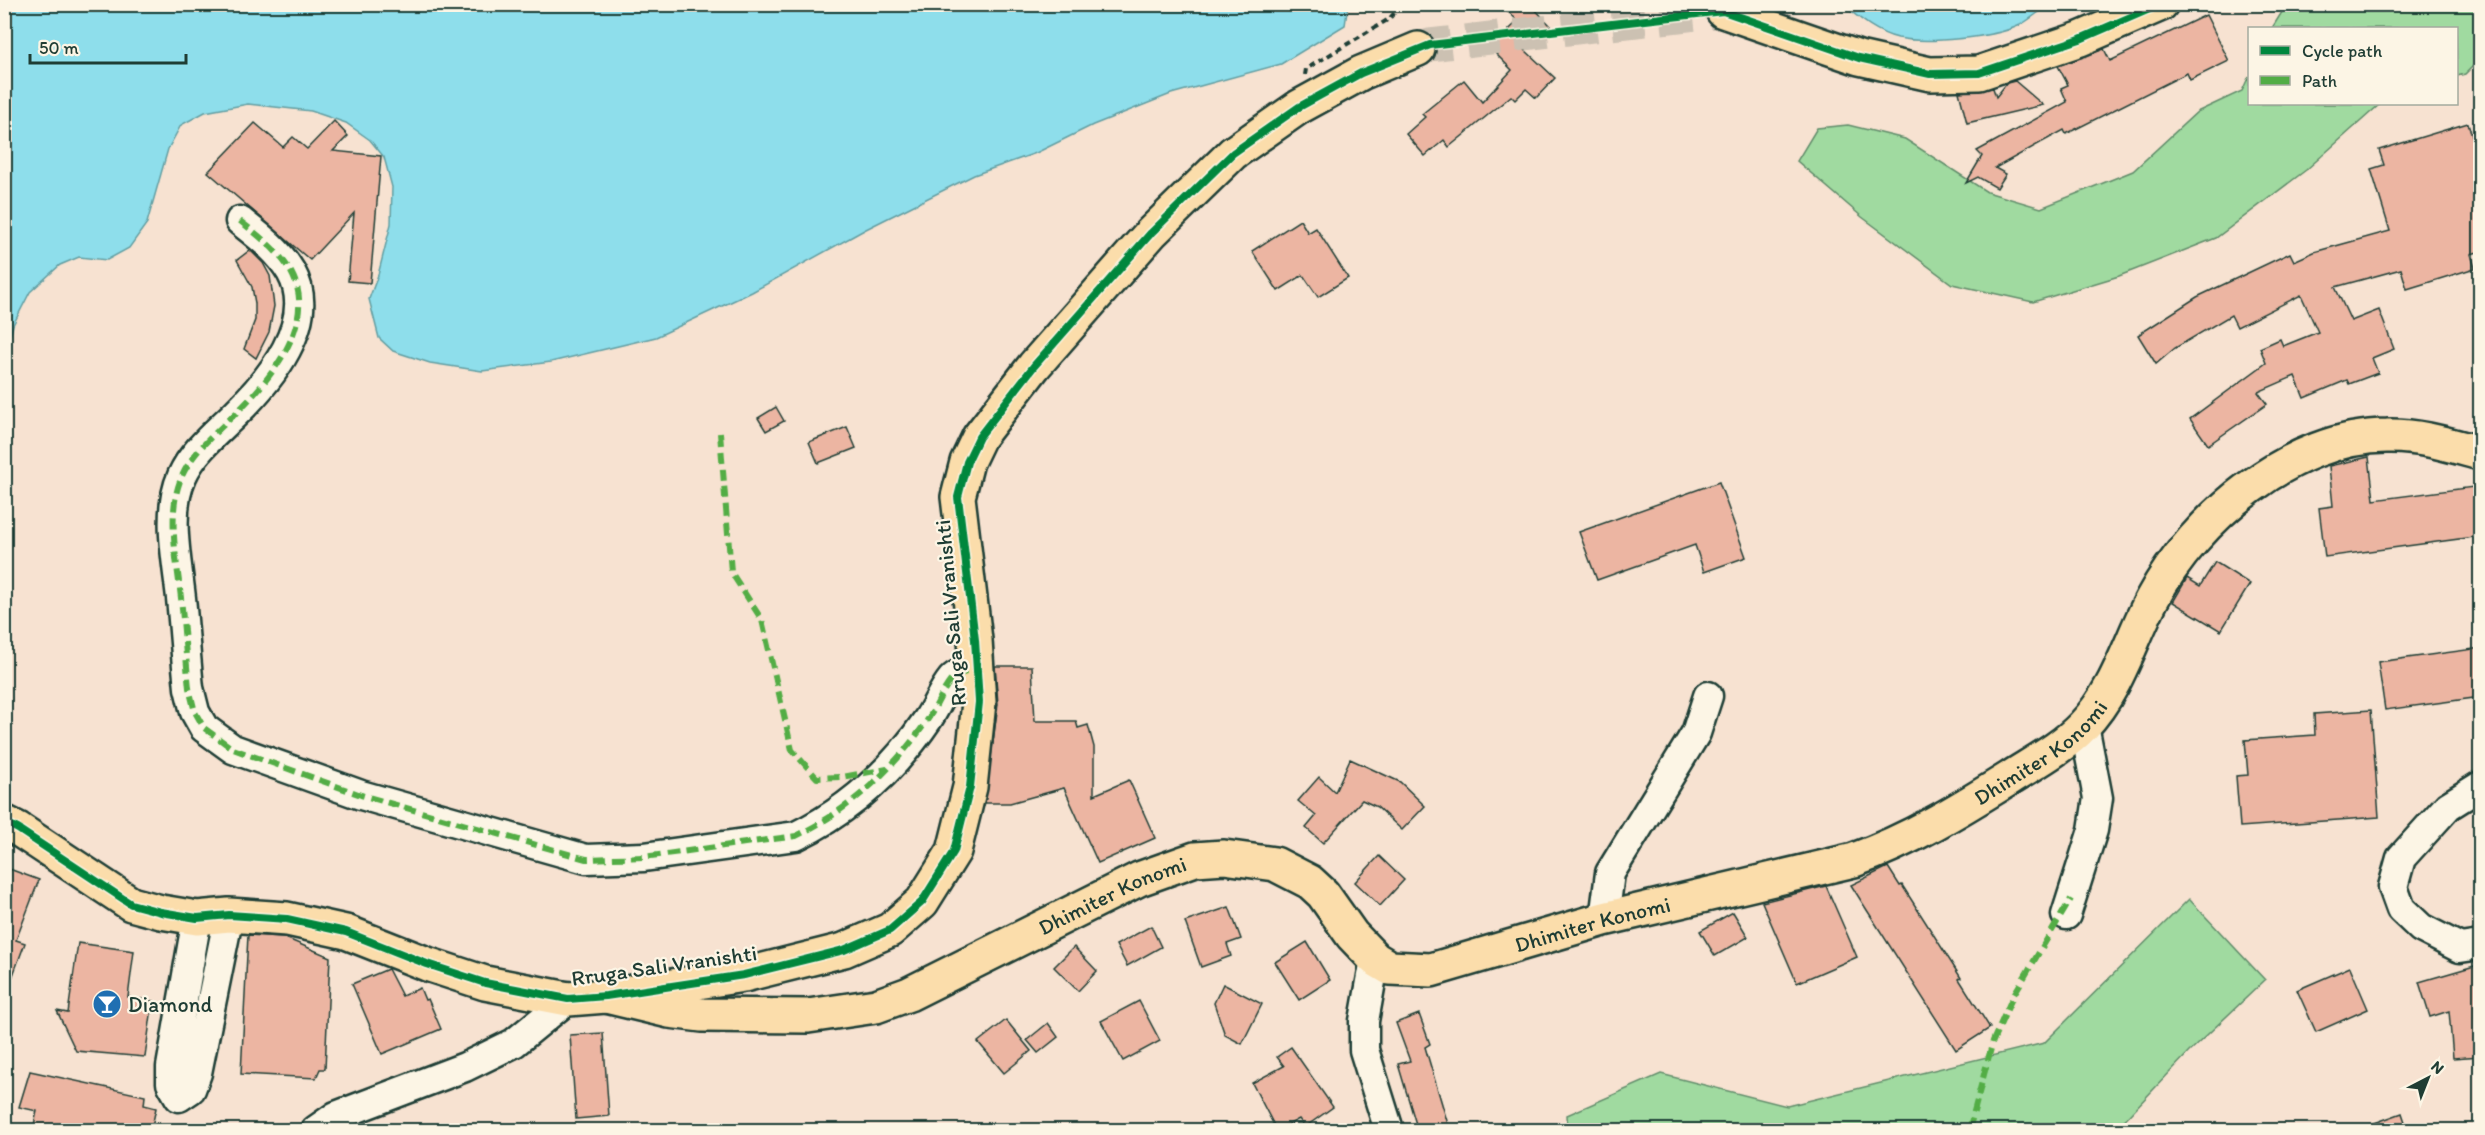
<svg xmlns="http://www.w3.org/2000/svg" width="2485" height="1135" font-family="Itim,sans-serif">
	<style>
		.green { fill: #a0daa0; stroke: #608c6a; stroke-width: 1.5 }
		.water { fill: #8edeeb; stroke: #629ea2; stroke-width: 1.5 }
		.building { fill: #ecb5a2; stroke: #1f3d34; stroke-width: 1.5 }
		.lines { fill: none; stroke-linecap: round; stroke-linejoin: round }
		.major-tunnel { stroke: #ccc1b2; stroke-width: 33; stroke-dasharray: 33 16; stroke-linecap: butt }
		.minor-casing { stroke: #1f3d34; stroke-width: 33 }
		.major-casing { stroke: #1f3d34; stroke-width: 38 }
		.path { stroke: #1f3d34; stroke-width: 4; stroke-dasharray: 6 4.5; stroke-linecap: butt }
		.minor { stroke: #fcf5e5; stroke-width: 28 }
		.major { stroke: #fbddab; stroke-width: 33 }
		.quiet { stroke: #52ad45; stroke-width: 6; stroke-dasharray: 12 6; stroke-linecap: butt }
		.cycleway-casing { stroke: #fcf5e5; stroke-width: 11 }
		.cycleway { stroke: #00873e; stroke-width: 8 }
		.labels { text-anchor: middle; stroke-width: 4.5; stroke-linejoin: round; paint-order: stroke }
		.street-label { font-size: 22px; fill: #1f3d34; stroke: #fcf5e5 }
		.poi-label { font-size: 22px; fill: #1f3d34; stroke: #fcf5e5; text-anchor: start }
	</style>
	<rect width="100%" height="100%" fill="#f7e2d1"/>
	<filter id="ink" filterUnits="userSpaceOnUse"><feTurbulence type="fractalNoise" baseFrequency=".0167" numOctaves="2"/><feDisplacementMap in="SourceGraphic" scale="12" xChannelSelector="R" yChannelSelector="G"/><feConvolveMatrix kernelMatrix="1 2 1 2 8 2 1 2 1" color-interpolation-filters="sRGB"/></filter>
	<g filter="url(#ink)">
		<!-- green -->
		<g class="green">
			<path d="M2287 4 2480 5V59L2465 74 2457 76 2456 28H2272Z"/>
			<path d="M2249 76 2250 104H2380L2306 170 2216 238 2119 276 2033 302 1952 284 1862 217 1797 161 1817 128 1848 125 1905 139 1987 192 2041 208 2133 171 2197 112 2242 91Z"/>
			<path d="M2189 899 2265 980 2189 1052 2115 1130H1568L1567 1115 1661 1074 1787 1106 2044 1043Z"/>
		</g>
		<!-- water -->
		<g class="water">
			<path d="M5 4H1348V5L1345 25 1281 64 1171 94 1093 125 1036 153 974 175 866 229 752 292 656 337 551 362 482 371 430 363 393 351 379 338 369 299 378 275 391 224 392 187 384 157 370 140 346 123 311 111 248 104 205 112 181 125 168 149 147 223 129 248 107 260 79 257 60 265 30 292 13 325 5 357Z"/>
			<path d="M1843 5H2049C2039 11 2029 21 2018 26 1992 38 1926 44 1898 38 1877 33 1859 18 1843 5Z"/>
		</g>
		<!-- building -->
		<g class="building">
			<path d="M1500 4H1530L1550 25 1525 50 1555 78 1536 98 1526 89 1515 100 1511 96 1449 147 1444 140 1425 156 1406 134 1425 117 1422 114 1464 80 1482 102 1512 70 1490 48 1516 23 1514 21 1516 19Z"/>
			<path d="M2206 15 2229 61 2190 80 2187 73 2066 134 2064 130 1995 168 2006 174 1997 188 1978 177 1966 183 1982 156 1977 151 2067 102 2061 88 2068 85 2058 66 2104 49 2110 61Z"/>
			<path d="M2015 81 2043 105 1967 123 1959 92 1993 88 1996 97 2007 83Z"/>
			<path d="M334 121 348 136 333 151 381 156 370 283 348 281 354 213 310 260 208 172 255 123 283 147 293 137 307 149Z"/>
			<path d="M2468 123 2481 164V251L2471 254 2475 268 2407 289 2401 269 2335 287 2351 321 2379 310 2394 349 2372 358 2378 373 2349 384 2347 380 2304 398 2295 376 2258 392 2267 404 2208 445 2190 419 2266 363 2260 348 2280 339 2283 346 2318 332 2301 295 2237 327 2231 315 2175 348 2156 364 2138 335 2197 297 2290 253 2294 261 2314 252 2390 231 2371 169 2384 165 2379 150Z"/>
			<path d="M1300 220 1308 233 1316 228 1348 278 1318 297 1303 275 1278 291 1252 251Z"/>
			<path d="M250 250 263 263 270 276 274 306 269 332 256 358 244 349 255 320V303L252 287 237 260Z"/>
			<path d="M776 407 784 421 766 431 758 418Z"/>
			<path d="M847 427 856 448 818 463 809 442Z"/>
			<path d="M2369 457 2374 500 2481 486V536L2325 557 2319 508 2333 506 2329 466Z"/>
			<path d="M1719 482 1746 557 1704 572 1695 545 1597 580 1579 532Z"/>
			<path d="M2215 562 2250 584 2221 631 2173 602 2187 578 2200 586Z"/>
			<path d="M2481 648V697L2385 710 2378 662Z"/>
			<path d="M995 666H1032L1035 721H1076L1078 728 1088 725 1094 747V795L1129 780 1155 838 1098 863 1064 788 1010 803H985L998 704Z"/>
			<path d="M2371 710 2379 817 2240 827 2236 776 2248 775 2245 740 2315 735 2314 714Z"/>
			<path d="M1350 759 1400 782 1425 806 1402 830 1377 807 1362 800 1323 843 1306 828 1316 816 1298 801 1319 777 1335 792Z"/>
			<path d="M1379 856 1404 880 1380 906 1355 882Z"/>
			<path d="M4 867 39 880 16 940 25 943 6 994Z"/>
			<path d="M1888 867 1900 886 1902 885 1961 978 1959 979 1990 1028 1956 1050 1851 885Z"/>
			<path d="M1826 886 1857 957 1797 983 1762 902Z"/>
			<path d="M1229 907 1241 939 1227 944 1231 956 1201 967 1185 922Z"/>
			<path d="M1733 912 1748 937 1715 956 1700 931Z"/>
			<path d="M1151 926 1161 947 1127 966 1116 945Z"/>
			<path d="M248 935 283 937 330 957 325 1069H320L316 1078 241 1074Z"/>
			<path d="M1307 942 1330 980 1299 1000 1275 962Z"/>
			<path d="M78 943 134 951 128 997 153 1001 145 1057 76 1051 57 1011 68 1013Z"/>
			<path d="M1074 947 1097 971 1078 991 1054 967Z"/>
			<path d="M2478 965 2481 974V1056L2453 1058 2449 1011 2430 1017 2419 982Z"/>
			<path d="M2350 967 2368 1009 2316 1032 2297 990Z"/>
			<path d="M388 969 402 996 420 988 425 1000 428 999 441 1029 382 1054 352 984Z"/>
			<path d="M1223 984 1262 1004 1242 1044 1225 1035 1214 1003Z"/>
			<path d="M1139 1001 1160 1041 1123 1061 1101 1021Z"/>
			<path d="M1419 1014 1430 1044 1425 1047 1450 1131H1418L1398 1064 1410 1061 1396 1023Z"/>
			<path d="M1006 1020 1031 1051 1004 1073 978 1042Z"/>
			<path d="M1048 1023 1058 1037 1038 1053 1027 1040Z"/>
			<path d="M603 1033 609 1116 576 1119 570 1035Z"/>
			<path d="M1291 1047 1333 1107 1305 1127 1299 1119 1277 1131 1252 1083 1284 1066 1277 1057Z"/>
			<path d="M30 1071 145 1096 144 1105 156 1108 151 1131H58L34 1125 37 1111 19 1107Z"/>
			<path d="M2402 1113 2408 1131H2359L2358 1129Z"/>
		</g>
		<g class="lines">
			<!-- major-tunnel -->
			<path class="major-tunnel" d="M1418 49 1430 45 1723 11"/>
			<!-- minor casing -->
			<g class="minor-casing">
				<g id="minor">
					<path d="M240 221C259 236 279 251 291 272 319 322 269 381 235 414 217 432 193 451 182 476 166 512 177 560 181 598 184 628 186 658 189 688L195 712 204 728 233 749 361 795 586 859 644 857 796 836C850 810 894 769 928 719 937 706 942 691 952 679 958 672 968 672 977 670"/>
					<path d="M2480 786 2448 806 2401 858 2393 887 2401 909 2421 928 2460 948 2480 945"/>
					<path d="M2066 915 2093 830 2098 798 2084 725"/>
					<path d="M197 918 171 1067V1083L179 1097 191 1089 197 1073 229 915"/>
					<path d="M1604 919 1610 873 1696 733 1708 696"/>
					<path d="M1375 959 1364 1021V1050L1389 1130"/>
					<path d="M316 1130 336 1116 465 1067 514 1043 568 999"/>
				</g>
			</g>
			<!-- major casing -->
			<g class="major-casing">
				<g id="major">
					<path d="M1723 11 1859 58 1930 74 1979 73 2080 39 2161 4"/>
					<path d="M4 822 18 829 131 904 161 912 197 918 229 915 287 919 346 932 427 964 485 983 568 999 606 996 744 975 844 950 890 930 922 902 954 851 970 787 979 702 975 640 958 497 967 462 979 437 1034 366 1151 233 1233 153 1299 107 1361 73 1418 49"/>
					<path id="s1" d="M606 996 669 1011 702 1015 808 1016 876 1006 909 994 1139 879 1195 859 1224 857 1275 864 1310 882 1323 894 1352 935 1375 959 1390 968 1431 970 1604 919 1854 860C1910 840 1959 810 2010 778 2035 762 2062 748 2083 726 2117 691 2130 641 2152 599 2195 518 2292 436 2387 436 2419 435 2450 445 2480 453"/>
				</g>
			</g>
			<!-- path -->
			<path class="path" d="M1305 75 1306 69 1389 19 1402 4"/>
			<!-- minor -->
			<use href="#minor" class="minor"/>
			<!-- major -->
			<use href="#major" class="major"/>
			<!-- quiet -->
			<g class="quiet">
				<path d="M240 221C259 236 279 251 291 272 319 322 269 381 235 414 217 432 193 451 182 476 166 512 177 560 181 598 184 628 186 658 189 688L195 712 204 728 233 749 361 795 586 859 644 857 796 836C850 810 894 769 928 719 937 706 942 691 952 679 958 672 968 672 977 670"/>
				<path d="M720 433 731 572 762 620 792 750 817 778 842 777 887 769"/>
				<path d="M1969 1130 1993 1041 2013 996 2071 899"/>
			</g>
			<!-- cycleway casing -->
			<g class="cycleway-casing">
				<path id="cycleway" d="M4 822 18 829 131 904 161 912 197 918 229 915 287 919 346 932 427 964 485 983 568 999 606 996 744 975 844 950 890 930 922 902 954 851 970 787 979 702 975 640 958 497 967 462 979 437 1034 366 1151 233 1233 153 1299 107 1361 73 1430 45 1723 11 1859 58 1930 74 1979 73 2080 39 2161 4"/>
			</g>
			<!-- cycleway -->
			<use href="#cycleway" class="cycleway"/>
		</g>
	</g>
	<!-- icons -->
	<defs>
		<g id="bar-disc" transform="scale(1.5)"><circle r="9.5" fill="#1f6fb2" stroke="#fcf5e5"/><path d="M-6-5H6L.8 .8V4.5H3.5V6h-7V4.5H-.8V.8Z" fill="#fff"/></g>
	</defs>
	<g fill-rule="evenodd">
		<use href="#bar-disc" x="107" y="1004"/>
	</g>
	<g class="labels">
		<!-- street labels -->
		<g class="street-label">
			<text transform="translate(950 613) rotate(-95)" y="8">Rruga Sali Vranishti</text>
			<text dy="8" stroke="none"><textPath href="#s1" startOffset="1558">Dhimiter Konomi</textPath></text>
			<text dy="8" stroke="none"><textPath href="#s1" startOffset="534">Dhimiter Konomi</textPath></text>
			<text dy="8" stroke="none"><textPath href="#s1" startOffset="1072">Dhimiter Konomi</textPath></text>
			<text transform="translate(664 965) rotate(-8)" y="8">Rruga Sali Vranishti</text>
		</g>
		<!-- poi labels -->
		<g class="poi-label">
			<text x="128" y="1012">Diamond</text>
		</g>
	</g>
	<!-- margin -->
	<rect width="2485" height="1135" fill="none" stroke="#fcf5e5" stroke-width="24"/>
	<rect x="12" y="12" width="2461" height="1111" fill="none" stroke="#1f3d34" stroke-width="2" filter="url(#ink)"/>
	<!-- legend -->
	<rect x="2248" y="27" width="210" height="78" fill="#fcf5e5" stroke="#a4ab9e" stroke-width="1.5"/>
	<rect x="2260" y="46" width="30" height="9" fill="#00873e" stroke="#a4ab9e" stroke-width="1.5"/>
	<text x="2302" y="57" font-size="18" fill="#1f3d34">Cycle path</text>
	<rect x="2260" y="76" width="30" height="9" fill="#52ad45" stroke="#a4ab9e" stroke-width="1.5"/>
	<text x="2302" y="87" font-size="18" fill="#1f3d34">Path</text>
	<!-- north arrow -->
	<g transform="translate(2428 1078) rotate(42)" stroke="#fcf5e5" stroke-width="4.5" paint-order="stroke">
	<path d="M0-4.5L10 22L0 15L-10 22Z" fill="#1f3d34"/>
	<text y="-9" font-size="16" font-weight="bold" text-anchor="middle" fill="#1f3d34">N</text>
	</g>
	<!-- scale -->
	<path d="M30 54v9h156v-9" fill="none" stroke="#1f3d34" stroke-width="3"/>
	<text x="39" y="54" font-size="18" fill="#1f3d34" stroke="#fcf5e5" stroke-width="4.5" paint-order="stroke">50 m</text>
</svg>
